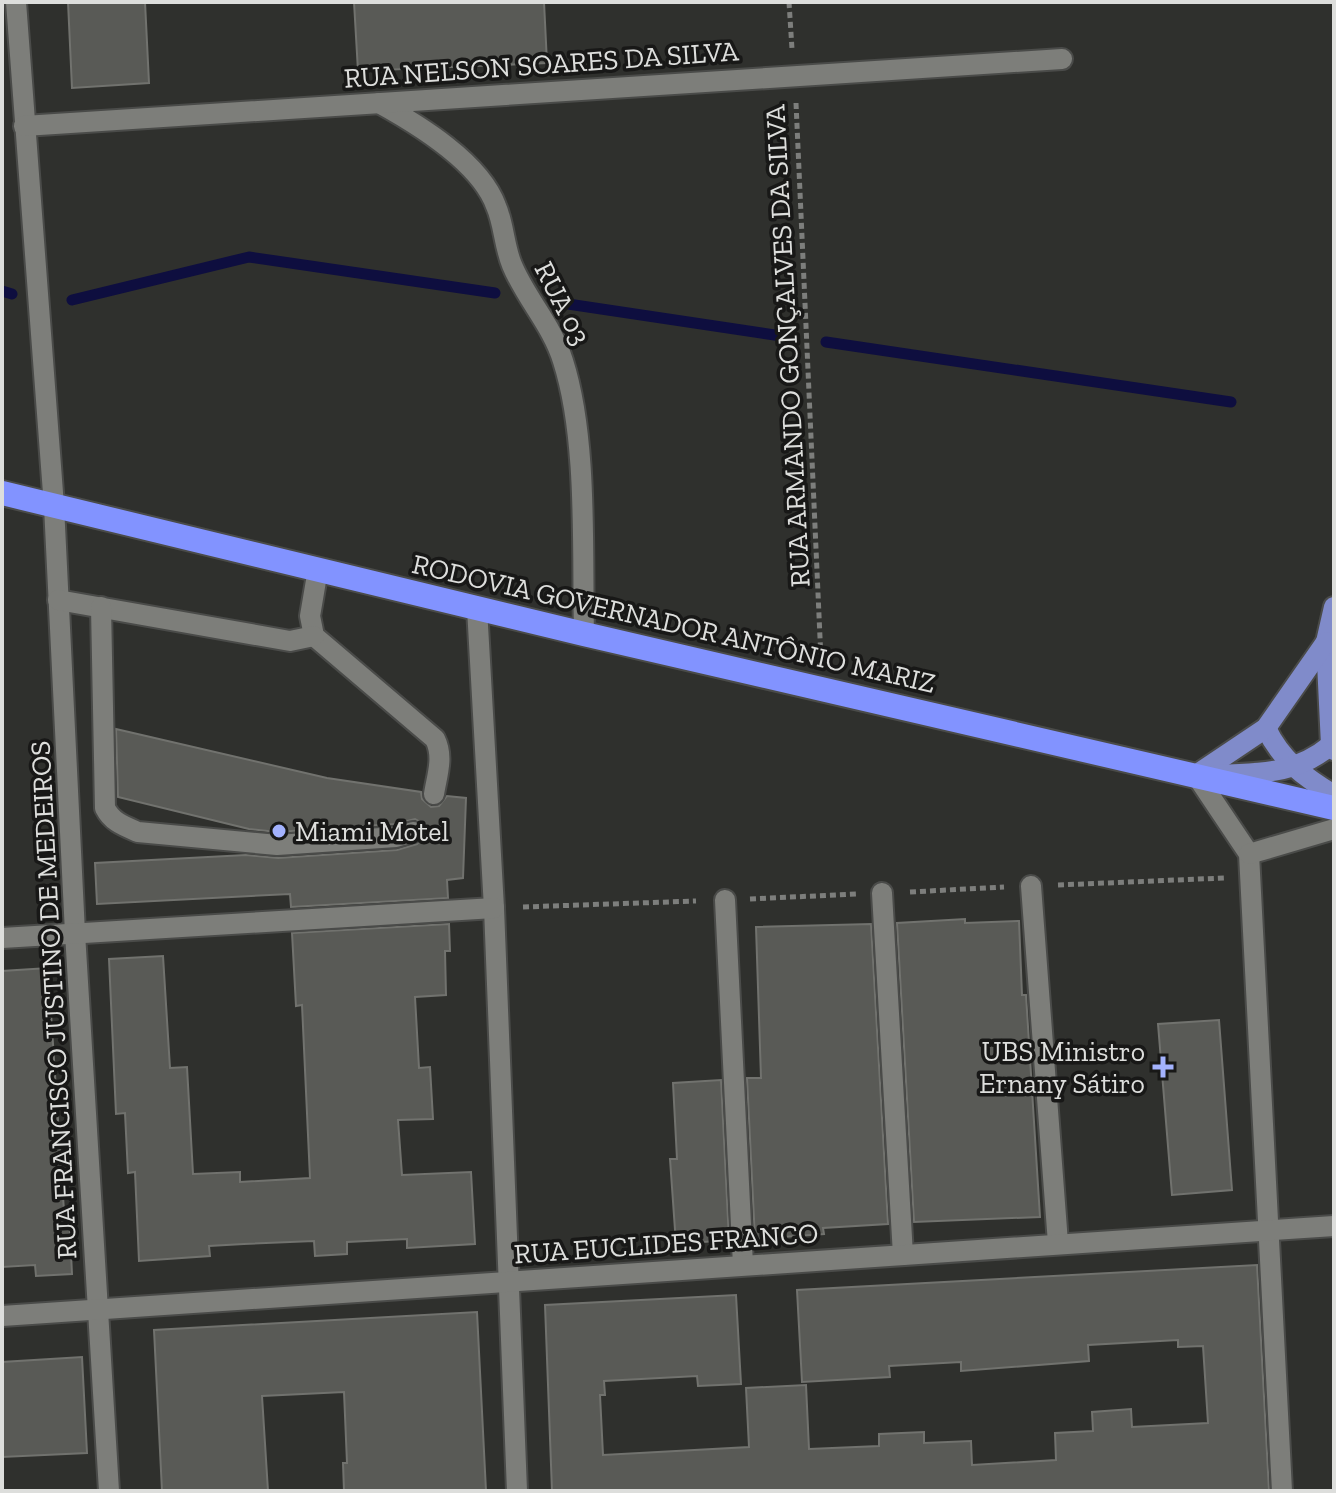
<svg xmlns="http://www.w3.org/2000/svg" width="1336" height="1493" font-family="'Zilla Slab',serif">
	<style>
		.lines { fill: none; stroke-linecap: round; stroke-linejoin: round }
		.stream { stroke: #0e0e3f; stroke-width: 11 }
		.building { fill: #595a56; stroke: #71726e; stroke-width: 2 }
		.minor-casing { stroke: #4a4b49; stroke-width: 24 }
		.major-casing { stroke: #4a4b49; stroke-width: 24 }
		.highway-casing { stroke: #4a4b49; stroke-width: 28 }
		.path { stroke: #7d7e7c; stroke-width: 5; stroke-dasharray: 6 4; stroke-linecap: butt }
		.minor { stroke: #7d7e7a; stroke-width: 20 }
		.major { stroke: #808bca; stroke-width: 20 }
		.highway { stroke: #8293ff; stroke-width: 24 }
		.poi-dot { fill: #a3b2fd; stroke: #181817; stroke-width: 3 }
		.labels { text-anchor: middle; stroke-width: 7; stroke-linejoin: round; paint-order: stroke }
		.street-label { font-size: 28px; fill: #dddedc; stroke: #181817 }
		.poi-label { font-size: 28px; fill: #dddedc; stroke: #181817; text-anchor: start }
	</style>
	<rect width="100%" height="100%" fill="#2f302d"/>
	<g class="lines">
		<!-- stream -->
		<g class="stream">
			<path d="M2 291 12 294"/>
			<path d="M72 300 249 257 495 293"/>
			<path d="M568 304 788 337"/>
			<path d="M826 342 1231 402"/>
		</g>
	</g>
	<!-- building -->
	<g class="building">
		<path d="M68 2H145L149 83 72 88Z"/>
		<path d="M354 2H544L547 63 358 71Z"/>
		<path d="M116 729 327 778 421 792 422 799 431 807 439 806 447 796 466 798 463 878 447 880 448 898 291 907 290 894 97 904 95 863 246 855 278 858 397 850 417 844 426 834 422 823 415 819 394 824 277 832 249 829 118 797Z"/>
		<path d="M965 919V923L1019 921 1022 995H1026L1040 1217 914 1222 897 923Z"/>
		<path d="M449 924 450 951H445L446 995 415 997 419 1068 430 1067 433 1119 398 1120 402 1175 471 1172 475 1244 407 1248V1239L347 1242V1254L315 1256 314 1241 244 1244 209 1246 210 1256 139 1261 135 1172 128 1173 125 1113 116 1114 109 959 163 956 170 1068 187 1067 193 1174 240 1172V1182L310 1178 302 1005 296 1006 292 933Z"/>
		<path d="M871 924 888 1224 823 1228 824 1234 755 1239 747 1078H761L756 927Z"/>
		<path d="M48 968 64 1211H69L72 1274 36 1276 35 1265 2 1267V971Z"/>
		<path d="M1219 1020 1232 1190 1172 1195 1158 1024Z"/>
		<path d="M721 1080 729 1240 676 1244 670 1159H677L673 1083Z"/>
		<path d="M1257 1265 1269 1491H552L545 1305 736 1295 741 1384 698 1386 697 1376 604 1381 605 1395H600L603 1455 749 1447 746 1388 806 1385 809 1449 879 1446V1434L924 1432V1443L971 1441 972 1465 1056 1460 1055 1433 1093 1431 1092 1412 1131 1409 1132 1427 1208 1423 1203 1346 1178 1347V1340L1088 1345 1089 1361 961 1371V1362L889 1366 890 1377 802 1382 797 1290Z"/>
		<path d="M477 1312 486 1491H344L343 1463H347L344 1392 262 1396 268 1491H162L154 1330Z"/>
		<path d="M82 1357 87 1453 2 1457V1362Z"/>
	</g>
	<g class="lines">
		<!-- minor casing -->
		<g class="minor-casing">
			<g id="minor">
				<path d="M16 2 54 506 75 933 109 1491"/>
				<path d="M379 103C419 125 480 162 496 206 504 224 504 246 512 265 526 299 552 325 563 361 588 439 582 551 584 634"/>
				<path d="M24 126 1062 59"/>
				<path d="M318 569 310 616 314 636 435 739C444 757 437 775 434 794"/>
				<path d="M58 600 290 641 314 636"/>
				<path d="M101 607 105 808C112 822 124 826 138 832L277 845 396 837 413 832"/>
				<path d="M477 608 494 908 517 1491"/>
				<path d="M1196 775 1249 854 1282 1491"/>
				<path d="M1249 854 1334 829"/>
				<path d="M1031 886 1058 1243"/>
				<path d="M882 893 903 1255"/>
				<path d="M725 900 743 1265"/>
				<path d="M2 938 494 908"/>
				<path d="M2 1316 1334 1226"/>
			</g>
		</g>
		<!-- major casing -->
		<g class="major-casing">
			<g id="major">
				<path d="M1334 607 1326 642 1331 745 1334 750"/>
				<path d="M1266 728C1281 760 1304 777 1334 795"/>
				<path d="M1196 775 1266 728 1326 642"/>
				<path d="M1216 775C1260 773 1295 775 1331 745"/>
			</g>
		</g>
		<!-- highway casing -->
		<g class="highway-casing">
			<path id="highway" d="M2 493 584 634 1334 808"/>
		</g>
		<!-- path -->
		<g class="path">
			<path d="M789 2 792 49"/>
			<path d="M796 103 821 660"/>
			<path d="M1058 885 1224 878"/>
			<path d="M910 892 1004 887"/>
			<path d="M750 899 856 894"/>
			<path d="M523 907 696 901"/>
		</g>
		<!-- minor -->
		<use href="#minor" class="minor"/>
		<!-- major -->
		<use href="#major" class="major"/>
		<!-- highway -->
		<use href="#highway" class="highway"/>
	</g>
	<!-- markers -->
	<g class="poi-dot">
		<circle cx="279" cy="831" r="8"/>
		<path d="M1159 1055h8v8h8v8h-8v8h-8v-8h-8v-8h8z"/>
	</g>
	<g class="labels">
		<!-- street labels -->
		<g class="street-label">
			<text transform="translate(541 64) rotate(-4)" y="10">RUA NELSON SOARES DA SILVA</text>
			<text transform="translate(563 303) rotate(63)" y="10">RUA 03</text>
			<text transform="translate(787 346) rotate(-93)" y="10">RUA ARMANDO GONÇALVES DA SILVA</text>
			<text transform="translate(674 623) rotate(13)" y="10">RODOVIA GOVERNADOR ANTÔNIO MARIZ</text>
			<text transform="translate(53 1000) rotate(-93)" y="10">RUA FRANCISCO JUSTINO DE MEDEIROS</text>
			<text transform="translate(666 1243) rotate(-4)" y="10">RUA EUCLIDES FRANCO</text>
		</g>
		<!-- poi labels -->
		<g class="poi-label">
			<text x="295" y="841">Miami Motel</text>
			<text x="1145" y="1061" text-anchor="end">UBS Ministro<tspan x="1145" dy="32">Ernany Sátiro</tspan></text>
		</g>
	</g>
	<!-- border -->
	<rect width="1336" height="1493" fill="none" stroke="#dddedc" stroke-width="8"/>
</svg>
